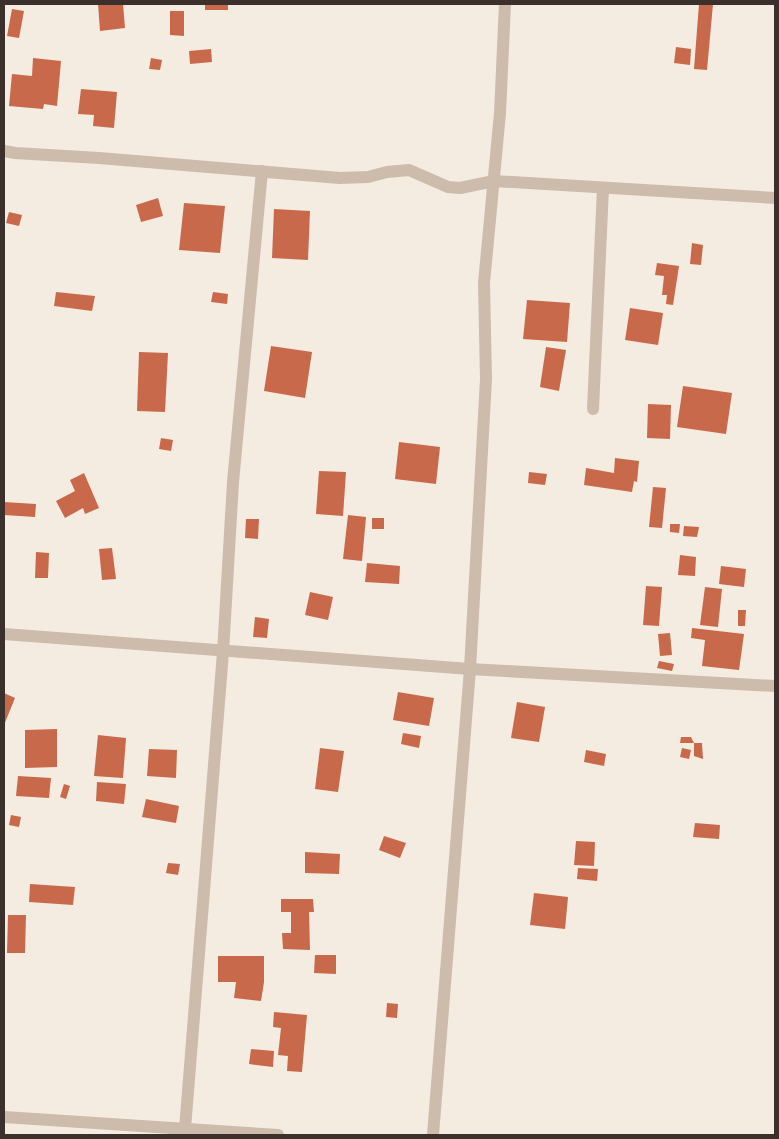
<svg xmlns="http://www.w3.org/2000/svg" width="779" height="1139" font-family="'Sofia Sans Condensed',sans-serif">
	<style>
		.building { fill: #c8694b }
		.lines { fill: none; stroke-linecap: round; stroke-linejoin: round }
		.minor { stroke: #cdbbac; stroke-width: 12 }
	</style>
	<rect width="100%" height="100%" fill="#f4ebe1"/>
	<!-- building -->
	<g class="building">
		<path d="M98 4H123L125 28 100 31Z"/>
		<rect x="205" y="4" width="23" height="6"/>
		<path d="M699 4H713L707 70 694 69Z"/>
		<path d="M12 9 24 11 19 38 7 36Z"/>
		<path d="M170 11H184V36L170 35Z"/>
		<path d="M676 47 691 49 690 65 674 63Z"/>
		<path d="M211 49 212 62 190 64 189 51Z"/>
		<path d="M33 58 61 61 57 106 44 104 43 109 9 106 12 74 32 76Z"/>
		<path d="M151 58 162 60 160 70 149 69Z"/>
		<path d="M81 89 117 92 114 128 93 126 94 115 78 114Z"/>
		<path d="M158 198 163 216 141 222 136 205Z"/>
		<path d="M184 203 225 206 220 253 179 250Z"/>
		<path d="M274 209 310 211 308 260 272 258Z"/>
		<path d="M9 212 22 215 19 226 6 223Z"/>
		<path d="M692 243 703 245 701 265 690 264Z"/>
		<path d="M657 263 679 266 673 305 666 304 667 295H662L664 276 655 275Z"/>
		<path d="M56 292 95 296 92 311 54 306Z"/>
		<path d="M213 292 228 294 227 304 211 302Z"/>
		<path d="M527 300 570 303 567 342 523 339Z"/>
		<path d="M630 308 663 313 658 345 625 340Z"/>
		<path d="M271 346 312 352 305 398 264 391Z"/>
		<path d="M546 347 566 350 559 391 540 387Z"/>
		<path d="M139 352 168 353 165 412 137 411Z"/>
		<path d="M683 386 732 393 726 434 677 427Z"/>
		<path d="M648 404 671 405 670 439 647 438Z"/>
		<path d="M161 438 173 440 171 451 159 449Z"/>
		<path d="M399 442 440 447 436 484 395 479Z"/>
		<path d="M615 458 639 461 637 482 634 481 632 492 584 485 586 468 614 473Z"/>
		<path d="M319 471 346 472 343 516 316 514Z"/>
		<path d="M529 472 547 474 545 485 528 483Z"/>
		<path d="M84 473 99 508 85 514 83 508 65 518 56 501 75 491 70 480Z"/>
		<path d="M653 487 666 488 662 528 649 527Z"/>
		<path d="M4 502 36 504 35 517 4 515Z"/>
		<path d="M348 515 366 517 362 561 343 559Z"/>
		<rect x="372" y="518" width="12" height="11"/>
		<path d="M246 519H259L258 539 245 538Z"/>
		<path d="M670 524H680L679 533 670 532Z"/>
		<path d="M684 526 699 527 697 537 683 536Z"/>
		<path d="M112 548 116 579 102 580 99 549Z"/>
		<path d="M36 552 49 553 48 578H35Z"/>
		<path d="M680 555 696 557 695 576 678 575Z"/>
		<path d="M367 563 400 566 399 584 365 582Z"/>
		<path d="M721 566 746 569 744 587 719 584Z"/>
		<path d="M646 586 662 587 659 626 643 625Z"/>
		<path d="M705 587 722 589 718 627 700 625Z"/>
		<path d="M310 592 333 597 328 620 305 615Z"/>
		<path d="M738 610H746L745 626H738Z"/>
		<path d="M255 617 269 619 267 638 253 637Z"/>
		<path d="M692 628 744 634 739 670 702 666 705 640 691 638Z"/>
		<path d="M670 633 672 655 660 656 658 634Z"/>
		<path d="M659 661 674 664 672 671 657 668Z"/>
		<path d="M398 692 434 698 429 726 393 720Z"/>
		<path d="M4 693 15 698 4 725Z"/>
		<path d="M517 702 545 707 539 742 511 738Z"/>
		<path d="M57 729V767L25 768V730Z"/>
		<path d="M403 733 421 736 419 748 401 744Z"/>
		<path d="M98 735 126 738 123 778 94 776Z"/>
		<path d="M681 737H691L694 743H680Z"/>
		<path d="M694 743H702L703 759 694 756Z"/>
		<path d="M320 748 344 751 338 792 315 789Z"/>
		<path d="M682 748 691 750 689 759 680 757Z"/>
		<path d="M149 749 177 750 176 778 147 776Z"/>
		<path d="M586 750 606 754 604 766 584 762Z"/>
		<path d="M18 776 51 778 49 798 16 796Z"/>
		<path d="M97 782 126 784 124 804 96 801Z"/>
		<path d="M64 784 70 786 66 799 60 797Z"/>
		<path d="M146 799 179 806 176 823 142 817Z"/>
		<path d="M11 815 21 817 19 827 9 825Z"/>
		<path d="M695 823 720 825 719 839 693 837Z"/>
		<path d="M384 836 406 843 400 858 379 850Z"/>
		<path d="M576 841 595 842 594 866 574 865Z"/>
		<path d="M305 852 340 854 339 874 305 873Z"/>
		<path d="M168 863 180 864 178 875 166 873Z"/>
		<path d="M578 868 598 869 597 881 577 879Z"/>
		<path d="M30 884 75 887 73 905 29 902Z"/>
		<path d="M534 893 568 897 565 929 530 925Z"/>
		<path d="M281 899H313L314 912H309L310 950 283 949 282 933H291V912H281Z"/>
		<path d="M8 915H26L25 953H7Z"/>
		<path d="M315 955H336V974L314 973Z"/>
		<path d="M218 956H264V982L261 1001 234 998 236 982H218Z"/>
		<path d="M387 1003 398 1004 397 1018 386 1017Z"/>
		<path d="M274 1012 307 1015 302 1072 287 1071 288 1056 278 1055 281 1028 273 1027Z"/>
		<path d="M251 1049 274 1051 273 1067 249 1064Z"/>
	</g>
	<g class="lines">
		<!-- minor -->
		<g class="minor">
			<path d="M4 151 15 153 99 158 340 178 368 177 387 172 409 170 448 187 460 188 494 181 775 198"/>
			<path d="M593 409 603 188"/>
			<path d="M4 634 470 669 775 686"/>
			<path d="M4 1117 278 1135"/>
			<path d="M185 1129 223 652 233 482 262 171"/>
			<path d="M433 1135 470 669 486 379 484 283 500 113 505 4"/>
		</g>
	</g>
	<!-- border -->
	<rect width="779" height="1139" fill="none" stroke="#3b302b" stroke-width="10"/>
</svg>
